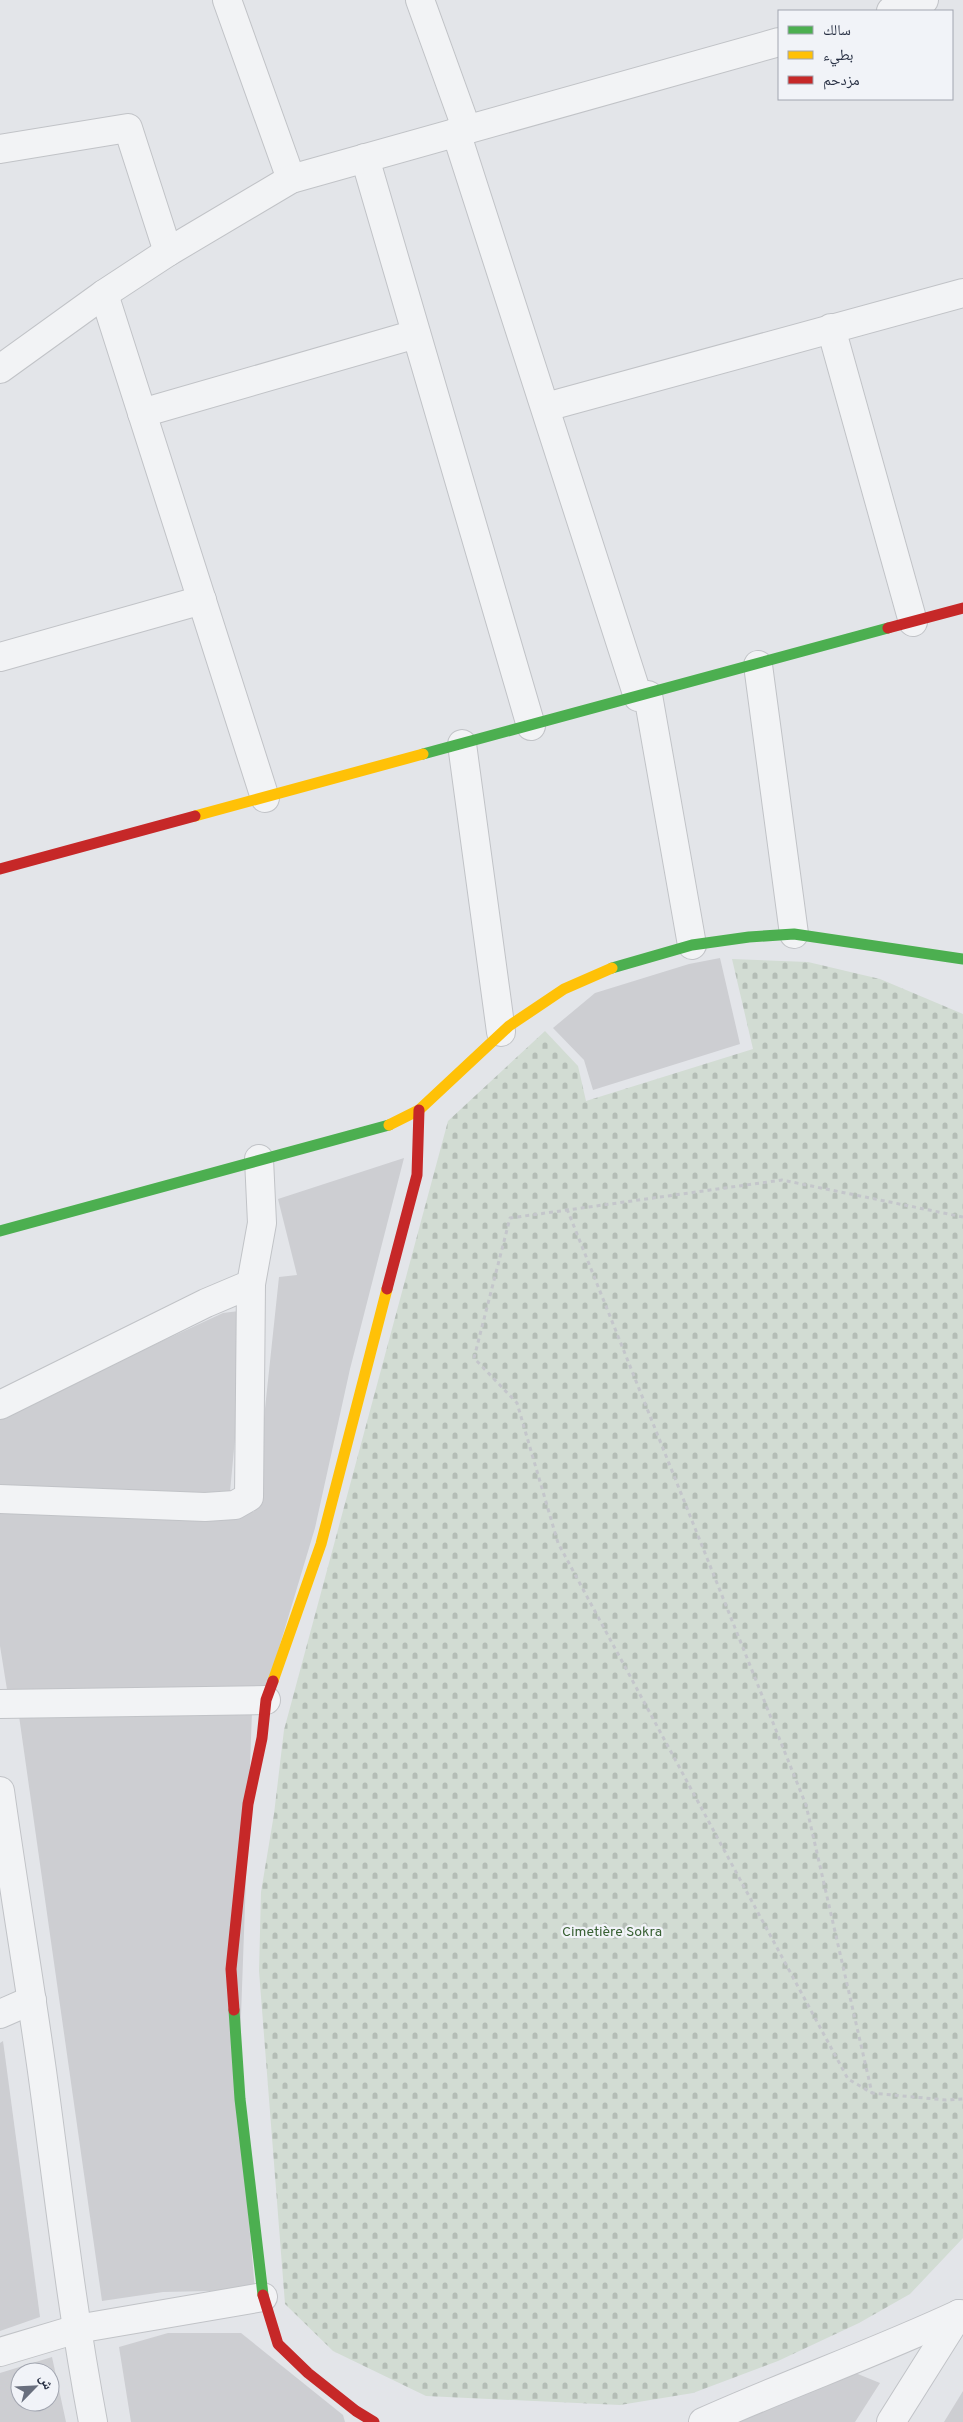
<svg xmlns="http://www.w3.org/2000/svg" width="963" height="2422" font-family="Overpass,'Noto Naskh Arabic',sans-serif">
	<style>
		.cemetery { fill: url(#cemetery-stones) }
		.building { fill: #cdced2; fill-rule: evenodd }
		.lines { fill: none; stroke-linecap: round; stroke-linejoin: round }
		.street-casing { stroke: #c1c3c7; stroke-width: 30 }
		.path { stroke: #c4c6cb; stroke-width: 3; stroke-dasharray: 4 4; stroke-linecap: butt }
		.street { stroke: #f2f3f5; stroke-width: 28 }
		.fast { stroke: #4caf50; stroke-width: 11 }
		.slow { stroke: #ffc107; stroke-width: 11 }
		.jam { stroke: #c62828; stroke-width: 11 }
		.labels { text-anchor: middle; stroke-width: 4.5; stroke-linejoin: round; paint-order: stroke }
		.park-label { font-size: 14px; fill: #396134; stroke: #f1f3f8 }
	</style>
	<defs>
		<pattern id="cemetery-stones" width="16" height="16" patternUnits="userSpaceOnUse" patternTransform="scale(1.25)"><rect width="16" height="16" fill="#d2dcd3"/><path d="M2 7V4a2 2 0 0 1 4 0v3zM10 15v-3a2 2 0 0 1 4 0v3z" fill="#b4bdb6"/></pattern>
	</defs>
	<rect width="100%" height="100%" fill="#e3e5e9"/>
	<!-- cemetery -->
	<path class="cemetery" d="M732 959 808 962 880 979 963 1014V2238L910 2294 859 2323 778 2361 693 2393 620 2405 426 2396 333 2351 285 2304 259 1971 261 1892 274 1814 284 1730 448 1121 545 1031 578 1066 586 1101 753 1049Z"/>
	<!-- building -->
	<g class="building">
		<path d="M720 958 740 1044 593 1090 584 1060 553 1028 595 993 689 964Z"/>
		<path d="M404 1158 350 1369 315 1528 267 1688 9 1702 0 1646V1511L254 1512 279 1277 297 1275 278 1199Z"/>
		<path d="M247 1310 230 1492H0V1416L223 1313Z"/>
		<path d="M252 1711 238 2099 255 2290 163 2292 102 2301 19 1716Z"/>
		<path d="M3 2041 40 2317 0 2331V2043Z"/>
		<path d="M168 2333H241L343 2415 345 2422H131L119 2347Z"/>
		<path d="M52 2357 66 2422H0V2373ZM20 2372H50V2402H20Z"/>
		<path d="M848 2370 880 2383 855 2422H734Z"/>
		<path d="M963 2391V2422H944Z"/>
	</g>
	<g class="lines">
		<!-- street casing -->
		<g class="street-casing">
			<g id="street">
				<path d="M227 0 291 179"/>
				<path d="M420 0 467 130"/>
				<path d="M891 11 924 0"/>
				<path d="M456 132 638 697"/>
				<path d="M0 149 128 128 168 252"/>
				<path d="M365 158 531 726"/>
				<path d="M104 294 265 798"/>
				<path d="M831 328 913 622"/>
				<path d="M0 369 104 294 168 252 291 179 779 42"/>
				<path d="M546 407 963 293"/>
				<path d="M142 413 416 334"/>
				<path d="M0 657 202 600"/>
				<path d="M758 665 794 934"/>
				<path d="M648 695 692 945"/>
				<path d="M462 744 501 1032"/>
				<path d="M0 1405 206 1303 251 1284 262 1223 259 1159"/>
				<path d="M0 1499 205 1507 235 1505 249 1497 251 1284"/>
				<path d="M0 1704 266 1700"/>
				<path d="M0 1791C13 1885 29 1978 42 2071 58 2188 71 2306 93 2422"/>
				<path d="M0 2014 32 2000"/>
				<path d="M0 2352 77 2329 263 2297"/>
				<path d="M703 2422C788 2384 875 2353 959 2314"/>
				<path d="M891 2422 959 2314"/>
			</g>
		</g>
		<!-- path -->
		<g class="path">
			<path d="M567 1209 806 1805 872 2093"/>
			<path d="M963 1217 782 1180 510 1218 474 1358 517 1403 558 1543 848 2079 872 2093 946 2100 963 2099"/>
		</g>
		<!-- street -->
		<use href="#street" class="street"/>
		<!-- fast -->
		<g class="fast">
			<path d="M423 754 888 628"/>
			<path d="M612 968 692 945 749 937 794 934 963 959"/>
			<path d="M0 1231 389 1125"/>
			<path d="M234 2010 240 2099 263 2295"/>
		</g>
		<!-- slow -->
		<g class="slow">
			<path d="M195 816 423 754"/>
			<path d="M389 1125 419 1110 509 1026 564 989 612 968"/>
			<path d="M273 1681 321 1544 387 1289"/>
		</g>
		<!-- jam -->
		<g class="jam">
			<path d="M888 628 963 608"/>
			<path d="M0 869 195 816"/>
			<path d="M387 1289 417 1175 419 1110"/>
			<path d="M234 2010 231 1969 248 1804 262 1738 266 1700 273 1681"/>
			<path d="M263 2295 278 2344 308 2373 356 2411 374 2422"/>
		</g>
	</g>
	<g class="labels">
		<!-- park labels -->
		<g class="park-label">
			<text x="612" y="1936">Cimetière Sokra</text>
		</g>
	</g>
	<!-- legend -->
	<rect x="778" y="10" width="175" height="90" fill="#f1f3f8" stroke="#a1a5b0"/>
	<rect x="788" y="26" width="25" height="8" fill="#4caf50" stroke="#a1a5b0"/>
	<text x="823" y="35" font-size="15" fill="#283044">سالك</text>
	<rect x="788" y="51" width="25" height="8" fill="#ffc107" stroke="#a1a5b0"/>
	<text x="823" y="60" font-size="15" fill="#283044">بطيء</text>
	<rect x="788" y="76" width="25" height="8" fill="#c62828" stroke="#a1a5b0"/>
	<text x="823" y="85" font-size="15" fill="#283044">مزدحم</text>
	<!-- north arrow -->
	<g transform="translate(35 2387) rotate(66)"><circle r="24" fill="#f1f3f8" stroke="#a1a5b0"/>
	<path d="M0-4L9 19L0 12L-9 19Z" fill="#696f7e"/>
	<text y="-8" font-size="14" font-weight="bold" text-anchor="middle" fill="#283044">ش</text>
	</g>
</svg>
